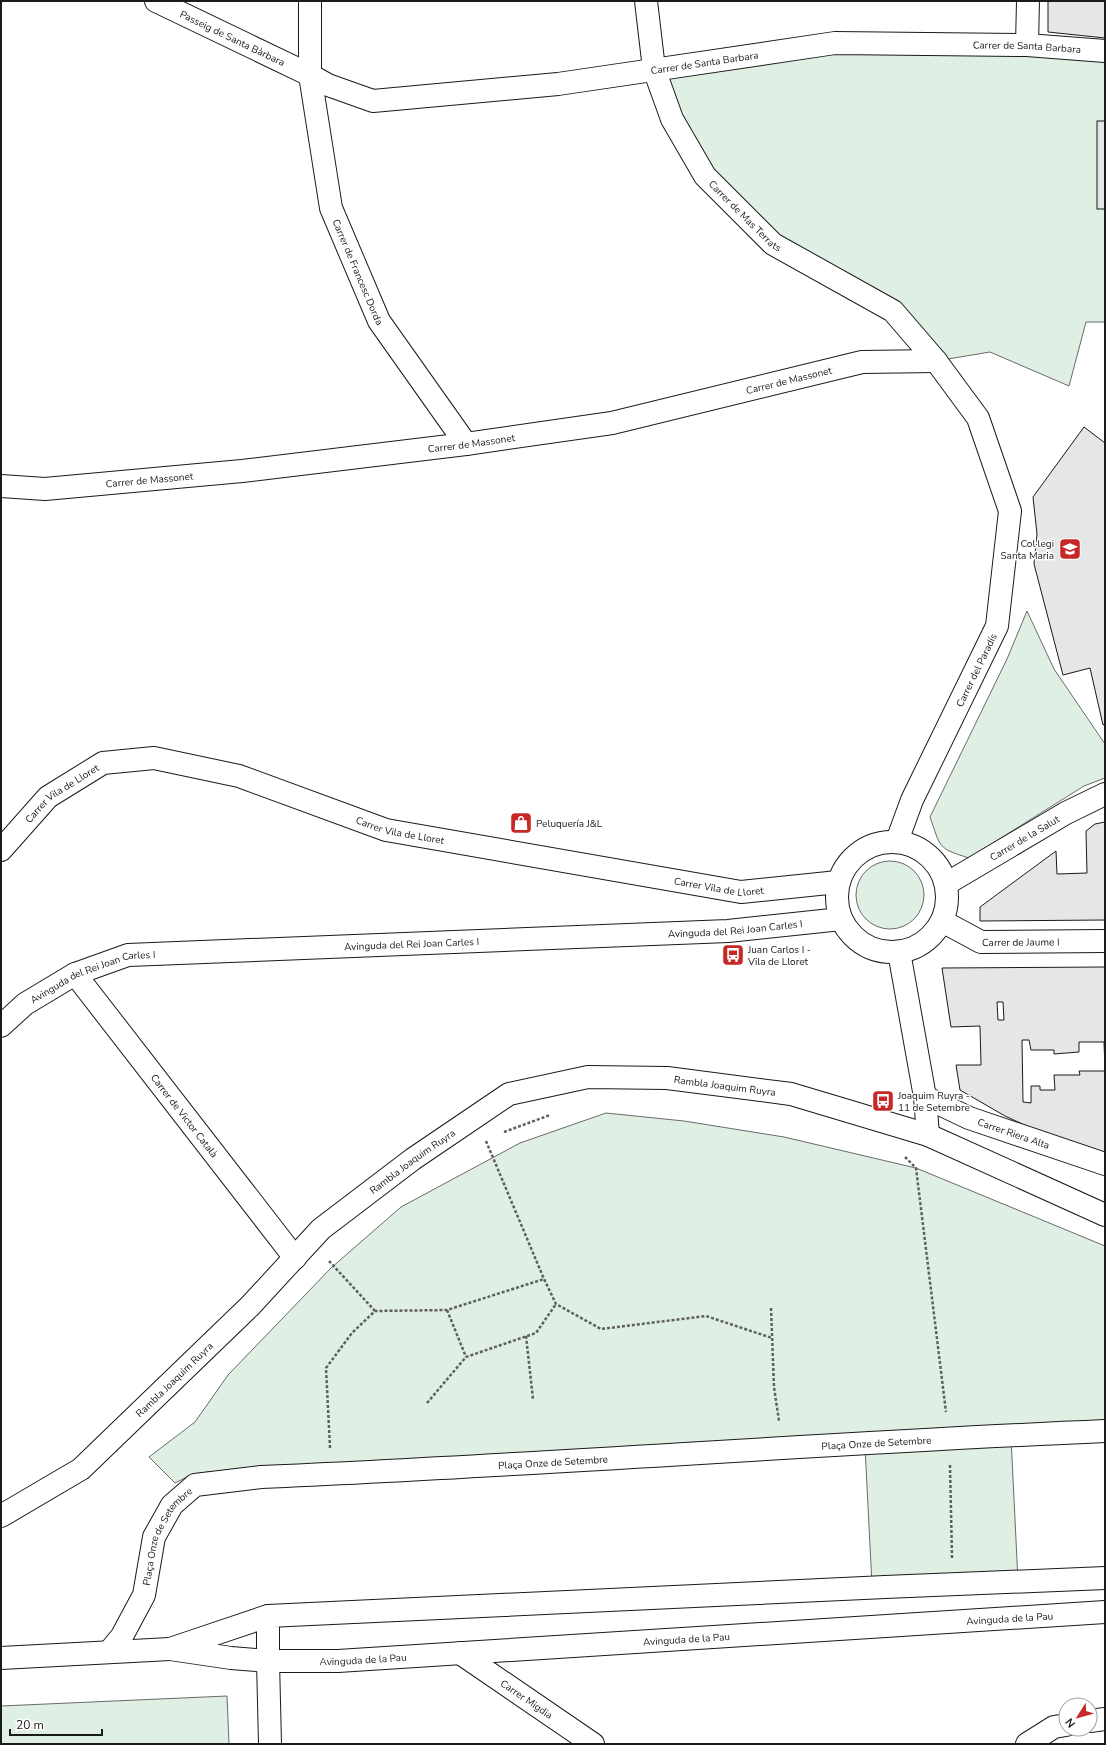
<svg xmlns="http://www.w3.org/2000/svg" width="1106" height="1745" font-family="'Nunito Sans',sans-serif">
	<style>
		.green { fill: #e0efe3; stroke: #6a6a6a }
		.building { fill: #e6e6e6; stroke: #1a1a1a; fill-rule: evenodd }
		.lines { fill: none; stroke-linecap: round; stroke-linejoin: round }
		.minor-casing { stroke: #1a1a1a; stroke-width: 24 }
		.path { stroke: #5f5f5f; stroke-width: 2.5; stroke-dasharray: 3 2; stroke-linecap: butt }
		.minor { stroke: #fff; stroke-width: 22 }
		.labels { text-anchor: middle; stroke-width: 3; stroke-linejoin: round; paint-order: stroke }
		.street-label { font-size: 10px; fill: #1a1a1a; stroke: #fff }
		.poi-label { font-size: 10px; fill: #1a1a1a; stroke: #fff; text-anchor: start }
	</style>
	<rect width="100%" height="100%" fill="#fff"/>
	<!-- green -->
	<g class="green">
		<path d="M835 43 1105 51V322H1086L1069 386 990 352 936 361 893 311 773 244 705 176 654 69Z"/>
		<path d="M1027 611 1054 669 1105 744V778L1084 786 969 858C937 848 941 848 930 817L1007 659Z"/>
		<circle cx="890" cy="895" r="34"/>
		<path d="M606 1113 684 1121 784 1137 916 1168 1105 1246V1425L208 1472 193 1474 175 1483 149 1457 195 1422 228 1375 331 1268 401 1207 520 1143Z"/>
		<path d="M1011 1437 1018 1581 872 1585 865 1447Z"/>
		<path d="M227 1696 229 1744H1V1706Z"/>
	</g>
	<!-- building -->
	<g class="building">
		<path d="M1048 1H1105V38L1048 32Z"/>
		<rect x="1097" y="121" width="8" height="88"/>
		<path d="M1084 427 1105 443V724L1103 725 1090 668 1063 675 1034 564 1037 534 1033 497Z"/>
		<path d="M1105 822V920L980 921V907L1056 851 1057 874 1087 873 1086 831 1095 824Z"/>
		<path d="M1105 967V1154L1055 1139 1005 1116 960 1090 956 1065H981L980 1026 951 1027 942 968ZM997 1002H1003L1004 1020H998ZM1022 1040H1029L1031 1050H1054V1054L1079 1052V1042H1104L1105 1071H1079L1080 1075H1054L1055 1090H1040V1086H1031V1103L1023 1102Z"/>
	</g>
	<g class="lines">
		<!-- minor casing -->
		<g class="minor-casing">
			<g id="minor">
				<path id="s1" d="M156 1 310 75 328 85 373 101 558 84 835 43 1027 45 1105 51"/>
				<path id="s2" d="M310 1V75L331 208 379 321 466 444"/>
				<path id="s3" d="M646 1 654 69 672 119 705 176 773 244 893 311 936 361 978 418 1010 511 997 626 912 800 897 841"/>
				<path d="M1027 45 1028 1"/>
				<path id="s4" d="M1 486 45 489 242 471 466 444 612 423 862 362 936 361"/>
				<circle cx="892" cy="897" r="55"/>
				<path id="s5" d="M1 850 48 797 103 763 154 758 239 776 386 830 741 892 838 882"/>
				<path id="s6" d="M946 884 1066 813 1105 794"/>
				<path id="s7" d="M942 921 981 942 1105 941"/>
				<path d="M899 952 925 1097 928 1135"/>
				<path id="s8" d="M75 974 295 1258"/>
				<path id="s9" d="M1 1026 25 1004 75 974 128 955 728 931 841 919"/>
				<path id="s10" d="M925 1097 969 1118 1105 1164"/>
				<path id="s11" d="M1 1516 81 1469 250 1306 321 1229 413 1159 509 1094 588 1077 667 1078 791 1094 928 1135 1105 1215"/>
				<path id="s12" d="M1105 1578 885 1587 268 1616V1661H338L1105 1612"/>
				<path d="M268 1616 170 1649 231 1658 268 1661 270 1744"/>
				<path id="s13" d="M109 1652 122 1636 144 1595 154 1537 172 1505 195 1485 261 1477C543 1465 824 1443 1105 1431"/>
				<path id="s14" d="M460 1653 593 1744"/>
				<path d="M1 1658 170 1649"/>
				<path d="M1090 1721 1105 1719"/>
				<path d="M1027 1744 1054 1727 1066 1725"/>
			</g>
		</g>
		<!-- path -->
		<g class="path">
			<path d="M504 1132 550 1115"/>
			<path d="M486 1141 544 1279 556 1304 601 1329 706 1316 772 1338"/>
			<path d="M905 1157 916 1168 946 1412"/>
			<path d="M329 1261 375 1311"/>
			<path d="M771 1308 774 1387 779 1421"/>
			<path d="M447 1310 466 1357"/>
			<path d="M526 1336 533 1399"/>
			<path d="M427 1403 466 1357 536 1333 556 1304"/>
			<path d="M330 1448 326 1368 352 1333 375 1311 447 1310 544 1279"/>
			<path d="M950 1465 952 1558"/>
		</g>
		<!-- minor -->
		<use href="#minor" class="minor"/>
	</g>
	<!-- icons -->
	<defs>
		<g id="school-square" transform="scale(1.15)"><rect x="-9" y="-9" width="18" height="18" rx="4" fill="#c62828" stroke="#fff"/><path d="M0-5L7-2L0 1L-7-2ZM-4 1L0 2.5L4 1V4Q0 6-4 4Z" fill="#fff"/></g>
		<g id="shop-square" transform="scale(1.15)"><rect x="-9" y="-9" width="18" height="18" rx="4" fill="#c62828" stroke="#fff"/><path d="M-5-2.5h2.3a2.7 3.5 0 0 1 5.4 0H5L5.5 6h-11ZM-1.5-2.5h3a1.5 2.3 0 0 0-3 0Z" fill="#fff"/></g>
		<g id="bus-square" transform="scale(1.15)"><rect x="-9" y="-9" width="18" height="18" rx="4" fill="#c62828" stroke="#fff"/><path d="M-5-6H5V4H4V6H2V4H-2V6H-4V4H-5ZM-3.5-4V0h7V-4ZM-3.5 1.2v1.5H-2V1.2ZM2 1.2v1.5H3.5V1.2Z" fill="#fff"/></g>
	</defs>
	<g fill-rule="evenodd">
		<use href="#school-square" x="1070" y="549"/>
		<use href="#shop-square" x="521" y="823"/>
		<use href="#bus-square" x="733" y="955"/>
		<use href="#bus-square" x="883" y="1101"/>
	</g>
	<g class="labels">
		<!-- street labels -->
		<g class="street-label">
			<text dy="4" stroke="none"><textPath href="#s1" startOffset="85">Passeig de Santa Bàrbara</textPath></text>
			<text dy="4" stroke="none"><textPath href="#s1" startOffset="897">Carrer de Santa Barbara</textPath></text>
			<text dy="4" stroke="none"><textPath href="#s1" startOffset="573">Carrer de Santa Barbara</textPath></text>
			<text dy="4" stroke="none"><textPath href="#s3" startOffset="244">Carrer de Mas Terrats</textPath></text>
			<text dy="4" stroke="none"><textPath href="#s2" startOffset="278">Carrer de Francesc Dorda</textPath></text>
			<text dy="4" stroke="none"><textPath href="#s4" startOffset="797">Carrer de Massonet</textPath></text>
			<text dy="4" stroke="none"><textPath href="#s4" startOffset="473">Carrer de Massonet</textPath></text>
			<text dy="4" stroke="none"><textPath href="#s4" startOffset="149">Carrer de Massonet</textPath></text>
			<text transform="translate(976 670) rotate(-64)" y="4">Carrer del Paradís</text>
			<text dy="4" stroke="none"><textPath href="#s5" startOffset="84">Carrer Vila de Lloret</textPath></text>
			<text dy="4" stroke="none"><textPath href="#s5" startOffset="444">Carrer Vila de Lloret</textPath></text>
			<text dy="4" stroke="none"><textPath href="#s6" startOffset="91">Carrer de la Salut</textPath></text>
			<text dy="4" stroke="none"><textPath href="#s5" startOffset="768">Carrer Vila de Lloret</textPath></text>
			<text dy="4" stroke="none"><textPath href="#s9" startOffset="755">Avinguda del Rei Joan Carles I</textPath></text>
			<text dy="4" stroke="none"><textPath href="#s7" startOffset="84">Carrer de Jaume I</textPath></text>
			<text dy="4" stroke="none"><textPath href="#s9" startOffset="431">Avinguda del Rei Joan Carles I</textPath></text>
			<text dy="4" stroke="none"><textPath href="#s9" startOffset="107">Avinguda del Rei Joan Carles I</textPath></text>
			<text dy="4" stroke="none"><textPath href="#s11" startOffset="882">Rambla Joaquim Ruyra</textPath></text>
			<text dy="4" stroke="none"><textPath href="#s8" startOffset="179">Carrer de Victor Català</textPath></text>
			<text dy="4" stroke="none"><textPath href="#s10" startOffset="96">Carrer Riera Alta</textPath></text>
			<text dy="4" stroke="none"><textPath href="#s11" startOffset="546">Rambla Joaquim Ruyra</textPath></text>
			<text dy="4" stroke="none"><textPath href="#s11" startOffset="222">Rambla Joaquim Ruyra</textPath></text>
			<text dy="4" stroke="none"><textPath href="#s13" startOffset="876">Plaça Onze de Setembre</textPath></text>
			<text dy="4" stroke="none"><textPath href="#s13" startOffset="552">Plaça Onze de Setembre</textPath></text>
			<text dy="4" stroke="none"><textPath href="#s13" startOffset="132">Plaça Onze de Setembre</textPath></text>
			<text dy="4" stroke="none"><textPath href="#s12" startOffset="1626">Avinguda de la Pau</textPath></text>
			<text dy="4" stroke="none"><textPath href="#s12" startOffset="1302">Avinguda de la Pau</textPath></text>
			<text dy="4" stroke="none"><textPath href="#s12" startOffset="978">Avinguda de la Pau</textPath></text>
			<text dy="4" stroke="none"><textPath href="#s14" startOffset="81">Carrer Migdia</textPath></text>
		</g>
		<!-- poi labels -->
		<g class="poi-label">
			<text x="1054" y="547" text-anchor="end">Col·legi<tspan x="1054" dy="12">Santa Maria</tspan></text>
			<text x="536" y="827">Peluquería J&amp;L</text>
			<text x="748" y="953">Juan Carlos I -<tspan x="748" dy="12">Vila de Lloret</tspan></text>
			<text x="898" y="1099">Joaquim Ruyra -<tspan x="898" dy="12">11 de Setembre</tspan></text>
		</g>
	</g>
	<!-- border -->
	<rect width="1106" height="1745" fill="none" stroke="#1a1a1a" stroke-width="4"/>
	<!-- north arrow -->
	<g transform="translate(1078 1717) rotate(233)"><circle r="19" fill="#ffffff" stroke="#a3a3a3"/>
	<path d="M0-3L7 15L0 10L-7 15Z" fill="#c62828"/>
	<text y="-6" font-size="11" font-weight="bold" text-anchor="middle" fill="#1a1a1a">N</text>
	</g>
	<!-- scale -->
	<path d="M10 1729v6h92v-6" fill="none" stroke="#1a1a1a" stroke-width="2"/>
	<text x="16" y="1729" font-size="12" fill="#1a1a1a" stroke="#ffffff" stroke-width="3" paint-order="stroke">20 m</text>
</svg>
